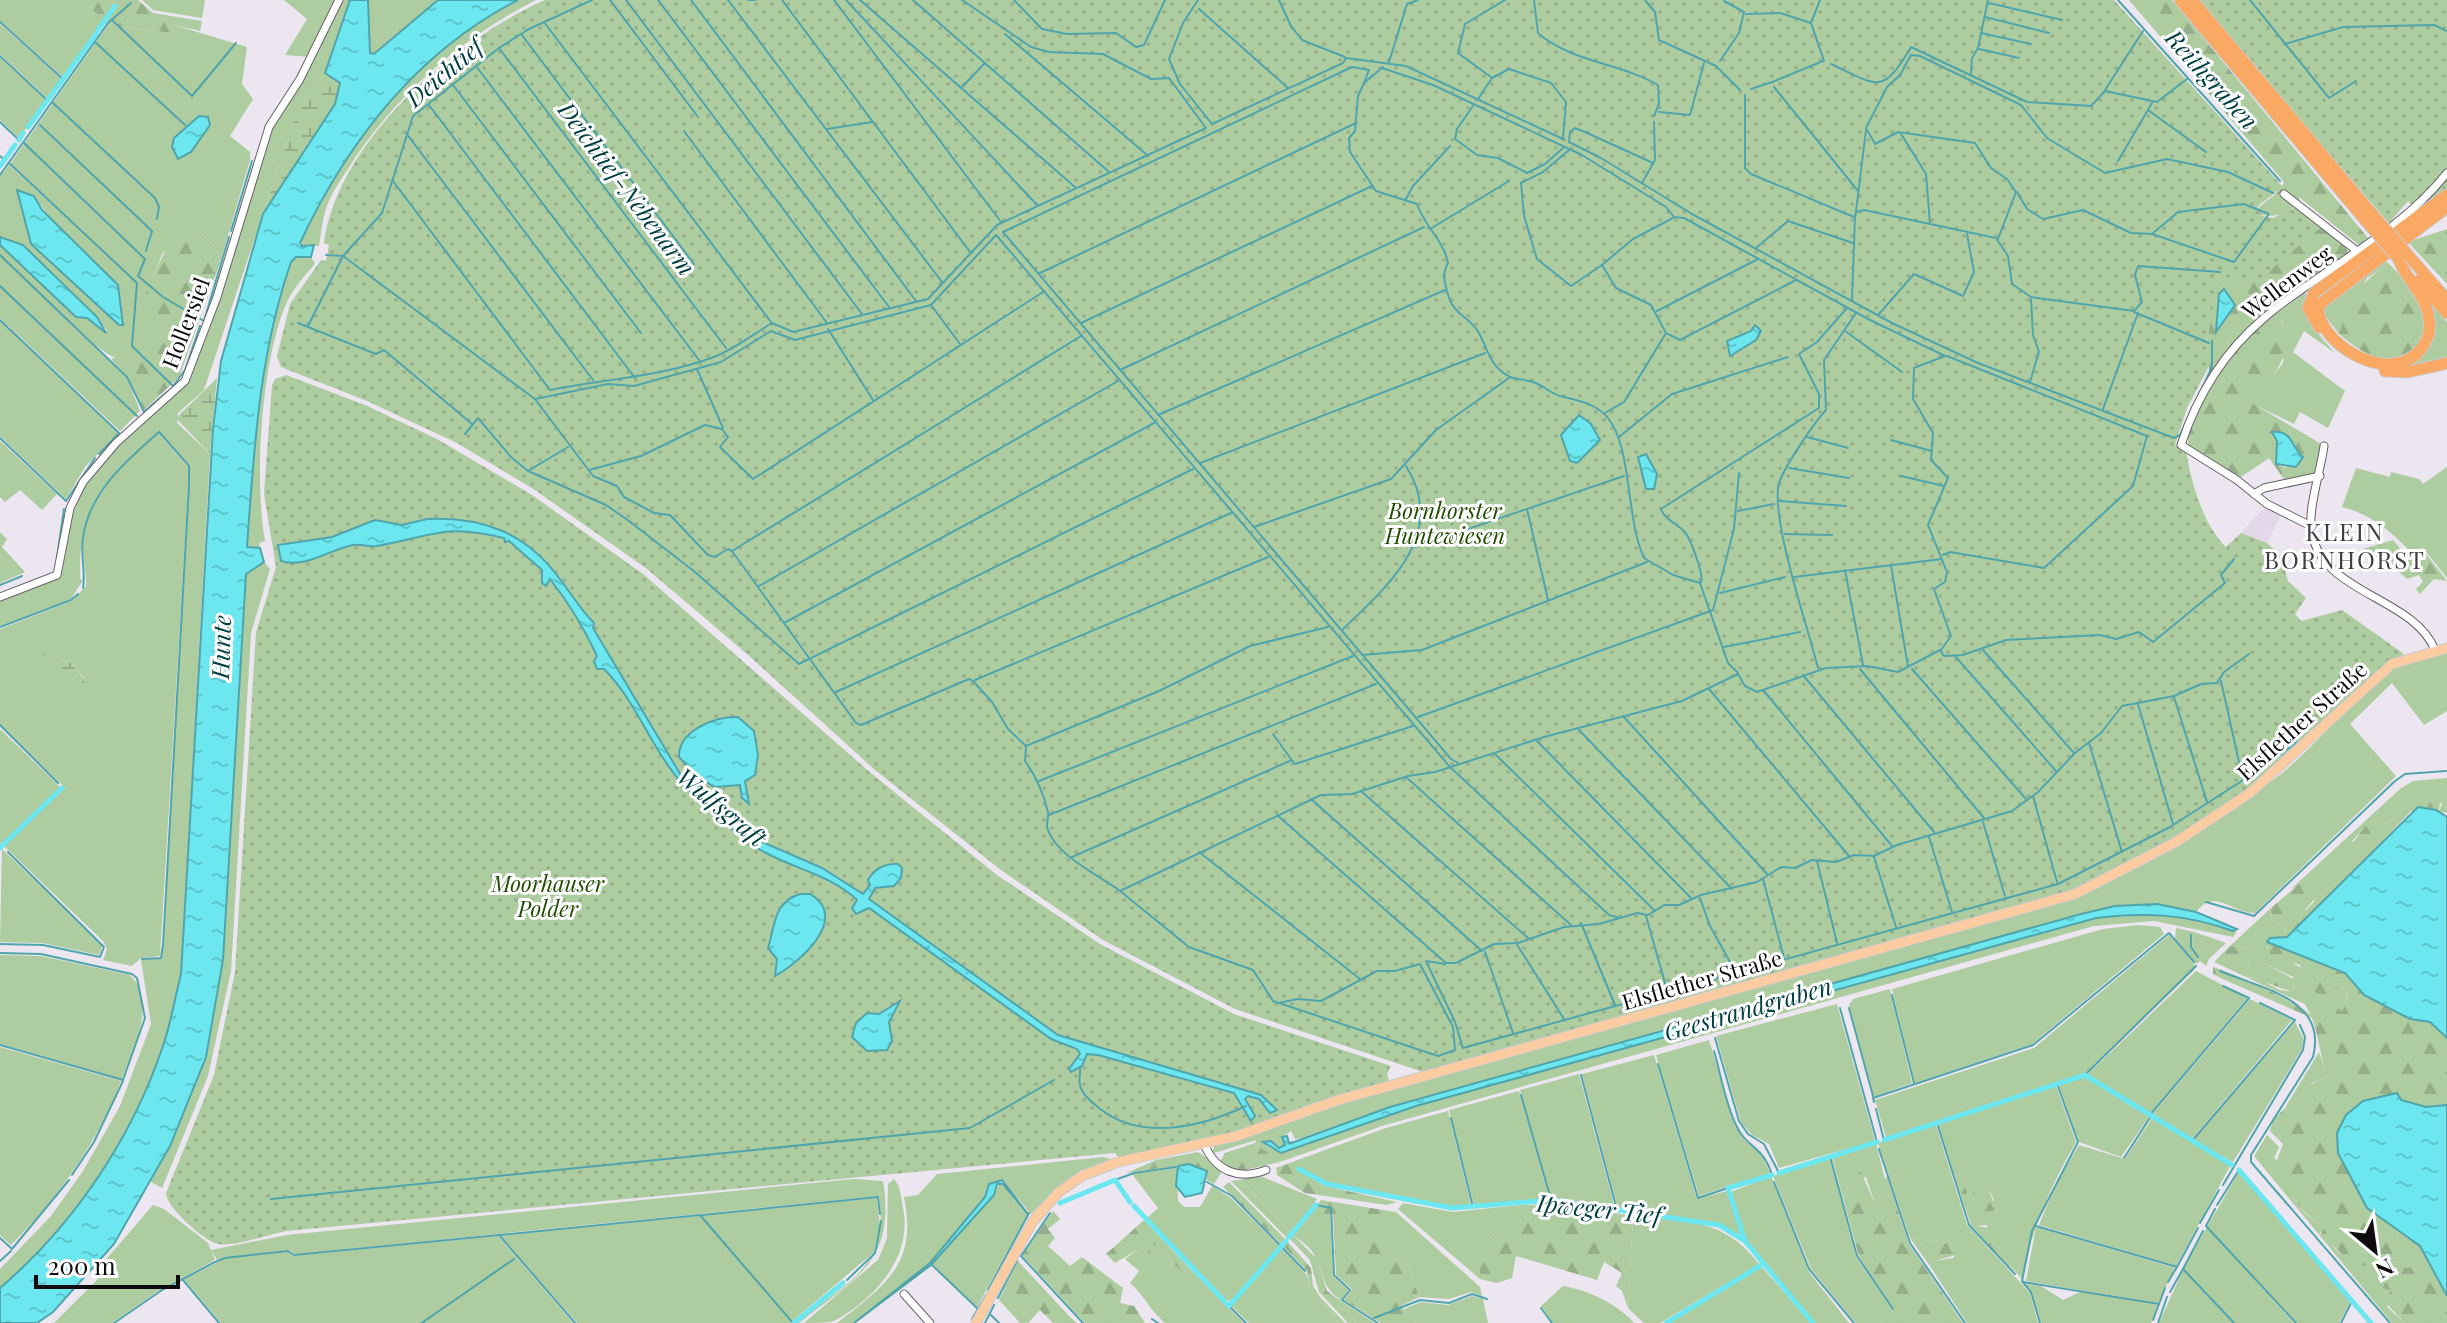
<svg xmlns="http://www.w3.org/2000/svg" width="2447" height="1323" font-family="'Playfair Display',serif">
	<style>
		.built { fill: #e2d8e9 }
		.green { fill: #adcca0; fill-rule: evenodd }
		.forest { fill: url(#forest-firs); fill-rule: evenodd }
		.wetland { fill: url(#wetland-marsh) }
		.park { fill: url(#park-dots) }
		.water { fill: url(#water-ripples); stroke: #50a5ac; stroke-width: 2 }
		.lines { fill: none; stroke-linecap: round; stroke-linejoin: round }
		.stream { stroke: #50a5ac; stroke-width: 2 }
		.canal { stroke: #6ce7ef; stroke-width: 5 }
		.minor-casing { stroke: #666069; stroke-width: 9 }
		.major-casing { stroke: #cacaca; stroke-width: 11 }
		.highway-casing { stroke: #cacaca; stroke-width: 13 }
		.minor { stroke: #fff; stroke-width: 7 }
		.major { stroke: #fbcba1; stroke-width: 9 }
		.highway { stroke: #f9a963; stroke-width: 11 }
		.highway-bridge-casing { stroke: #cacaca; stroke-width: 13; stroke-linecap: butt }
		.highway-bridge { stroke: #f9a963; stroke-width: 11 }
		.labels { text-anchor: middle; stroke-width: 6; stroke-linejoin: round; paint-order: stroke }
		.street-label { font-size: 22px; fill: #0e0c0f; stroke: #fff }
		.park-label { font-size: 22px; font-style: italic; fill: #204d00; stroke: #fff }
		.water-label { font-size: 24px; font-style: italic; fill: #034043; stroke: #fff }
		.neighbourhood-label { font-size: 24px; letter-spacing: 2px; fill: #423d45; stroke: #fff }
	</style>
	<defs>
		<pattern id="forest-firs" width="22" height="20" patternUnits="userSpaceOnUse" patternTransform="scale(2)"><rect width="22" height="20" fill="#adcca0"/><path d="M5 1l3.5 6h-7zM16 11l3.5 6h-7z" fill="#94ae89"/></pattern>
		<pattern id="wetland-marsh" width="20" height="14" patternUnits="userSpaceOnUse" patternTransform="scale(2)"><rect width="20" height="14" fill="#adcca0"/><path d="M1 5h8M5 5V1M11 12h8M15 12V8" fill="none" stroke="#94ae89"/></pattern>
		<pattern id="park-dots" width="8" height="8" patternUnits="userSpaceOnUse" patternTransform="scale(2)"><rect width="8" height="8" fill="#adcca0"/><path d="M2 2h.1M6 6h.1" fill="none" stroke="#94ae89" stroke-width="1.8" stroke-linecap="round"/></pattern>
		<pattern id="water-ripples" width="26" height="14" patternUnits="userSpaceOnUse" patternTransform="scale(2)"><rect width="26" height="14" fill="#6ce7ef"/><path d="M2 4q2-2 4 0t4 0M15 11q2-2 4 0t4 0" fill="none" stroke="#5cc5cc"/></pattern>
	</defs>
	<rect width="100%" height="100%" fill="#ece6f0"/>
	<!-- built -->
	<path class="built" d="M2266 506 2281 515 2267 543 2241 533Z"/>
	<!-- green -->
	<g class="green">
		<path d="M0 0H83L104 20 63 77 0 21Z"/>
		<path d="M142 0H205L202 18 153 10Z"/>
		<path d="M284 0H337L310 57 285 55 307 19Z"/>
		<path d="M341 0H350L325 73 296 115 204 390 178 413 177 423 210 454 181 973C175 996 171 1021 164 1045 134 1137 74 1226 0 1288V1269L51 1216 83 1171 120 1106 151 1024 141 960 162 958 190 466 159 432C104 480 78 502 80 579L83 580 71 599 0 626V599L57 577 63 569 68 525 87 481 135 427 187 383 267 137 331 26Z"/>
		<path d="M368 0H438L374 54 370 53Z"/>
		<path d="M518 0H536C462 38 400 91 353 161 344 176 331 192 326 209 322 221 321 234 319 246H301C302 233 312 219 317 207 358 121 434 44 518 0Z"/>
		<path d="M0 24 62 79 47 98 0 54Z"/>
		<path d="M108 25 171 33 174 25 247 47 242 84 253 99 230 136 250 152V160L220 263C219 247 204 235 191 226L162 254 149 291 164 319C157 330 150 349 141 357 118 378 73 321 55 309L127 378 140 411 120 431 0 318V245L76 317 87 318 106 332 107 330C89 309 25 239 0 237V177L9 165 135 281 10 164ZM34 196 122 315 123 325H118L31 244Z"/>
		<path d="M0 57 46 100 19 138 0 120Z"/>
		<path d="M296 257H311L315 264C304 276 293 289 286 304 261 363 254 478 265 541L259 543 260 548 251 550 247 548C254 451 259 355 291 262Z"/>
		<path d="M2384 259 2389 264 2367 278 2339 334 2322 312 2326 302Z"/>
		<path d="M2306 292C2303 319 2318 334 2335 353L2304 331 2293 352 2345 391 2328 428 2300 412 2294 424 2251 403 2283 363V323L2276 314Z"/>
		<path d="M2421 293 2447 322V361L2389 369 2431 337Z"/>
		<path d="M0 321 118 433 85 467 66 499 0 436Z"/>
		<path d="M158 433 188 467 189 473 160 956 141 958 132 966 103 960 107 949 103 941 4 846 65 788 0 725V629L72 601 86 586C87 572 82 559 83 543 87 495 125 463 158 433ZM42 653 71 663 84 678 79 688Z"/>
		<path d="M0 441 57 494 42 510 20 490 5 502 0 497Z"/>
		<path d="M2447 467V578L2423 548 2412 554C2394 533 2369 513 2342 507L2356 468 2390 477 2391 472 2419 479 2423 484Z"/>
		<path d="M0 532 7 539 2 547 25 572 0 583Z"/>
		<path d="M264 562 270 569 251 633 231 971 208 1076 162 1188 151 1182 206 1057 223 960 246 573Z"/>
		<path d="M2447 654V711L2424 725 2392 683 2350 724 2396 776 2255 913C2231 914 2216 887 2196 912 2155 904 2122 905 2081 914L1390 1107 1301 1138 1295 1139 1291 1131 1282 1137 1285 1145 1279 1148 1266 1146 1281 1153 1416 1106 2096 918 2166 914 2196 918 2237 931 2233 937 2154 921 2094 926 1382 1126 1280 1162 1255 1143 1256 1140 1211 1154 1215 1145 1311 1112 2086 893C2154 859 2221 822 2281 774 2320 741 2353 700 2393 667L2407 661Z"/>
		<path d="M0 729 60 787 0 845Z"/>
		<path d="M2447 778V813L2439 812 2442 803 2412 799 2389 823 2366 826 2352 841 2368 856 2309 915 2305 911 2314 902 2316 877 2291 889 2400 789 2413 781Z"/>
		<path d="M2 849 100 942 102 947 99 955 42 943 0 942Z"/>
		<path d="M2271 908 2272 921 2283 925 2287 937 2270 938 2267 948 2331 985 2341 983 2348 998 2342 1011 2312 1018 2305 1004 2265 986 2266 983 2280 990 2294 992 2293 977 2268 965 2264 979 2246 977 2251 955 2248 948 2230 946Z"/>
		<path d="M2138 925 2160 927 2164 934 2032 1044 1915 1083 1892 989 2103 929Z"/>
		<path d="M2176 928 2194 932 2192 947 2203 959H2209L2206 966 2200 961 2196 964 2175 939Z"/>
		<path d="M2169 935 2195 965 2194 970 2086 1074 1886 1137 1875 1100 2034 1048Z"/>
		<path d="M0 955 41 956 130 975C158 1001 133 1050 122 1079L0 1044Z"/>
		<path d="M2196 971 2247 998 2151 1113 2087 1075Z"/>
		<path d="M1890 989 1912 1083 1874 1097 1849 1005 1853 999Z"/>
		<path d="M2250 999 2292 1020 2192 1139 2152 1115Z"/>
		<path d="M1837 1004 1875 1141 1779 1168 1769 1144 1752 1135 1741 1122 1716 1036Z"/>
		<path d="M2295 1022 2303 1038 2302 1049 2233 1162 2193 1140Z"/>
		<path d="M1709 1040 1735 1126 1745 1141 1761 1152 1770 1173 1699 1196 1656 1055Z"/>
		<path d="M0 1047 121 1081C97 1143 58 1198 11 1245L0 1235Z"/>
		<path d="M2319 1052 2327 1076 2312 1083 2307 1098 2296 1110 2285 1108Z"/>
		<path d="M1654 1055 1697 1199 1727 1191 1743 1237 1718 1223 1618 1209 1582 1074Z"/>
		<path d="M1579 1074 1615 1208 1551 1199 1520 1090Z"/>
		<path d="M2085 1077 2149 1117 2121 1157 2079 1142 2058 1085Z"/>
		<path d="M2056 1086 2076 1142C2050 1187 2032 1228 2022 1279L1990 1244 1987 1225 1976 1226 1973 1213 1999 1210 1988 1188 1999 1186 1976 1185 1970 1207 1962 1175 1954 1174 1938 1124Z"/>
		<path d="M1519 1091 1549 1198 1474 1205 1449 1110Z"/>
		<path d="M1448 1111 1471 1205 1452 1206 1328 1183 1310 1173 1303 1158 1386 1128Z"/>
		<path d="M2152 1118 2230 1166 2176 1266 2039 1225 2056 1184 2079 1145 2125 1159Z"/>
		<path d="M2273 1120 2281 1137 2293 1145C2277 1176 2293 1214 2326 1226V1230L2319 1233 2345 1258 2362 1254 2361 1251 2396 1259 2412 1257 2418 1262 2408 1268 2397 1265 2385 1274 2392 1291 2387 1307 2405 1323H2392L2254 1156 2267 1135 2279 1147 2274 1158 2269 1154 2277 1160 2283 1144 2270 1131Z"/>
		<path d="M1936 1125 1967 1225 2030 1293 2038 1323H1967L1930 1266 1934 1261 1953 1258 1962 1245 1910 1238 1878 1143Z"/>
		<path d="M1876 1143 1889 1196 1882 1204H1875L1866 1177 1851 1181 1843 1198 1832 1157Z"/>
		<path d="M1103 1157 1112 1159 1054 1191 1031 1214 1004 1182 994 1181 985 1197 930 1263 854 1323H837C885 1285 918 1265 904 1197L918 1195 937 1174Z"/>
		<path d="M1830 1158 1856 1257 1894 1312 1880 1323H1856L1811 1269 1773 1176Z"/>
		<path d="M1177 1168 1178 1201 1184 1207H1200L1212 1186 1231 1198 1279 1246 1232 1301 1225 1300 1147 1218 1158 1208 1132 1174Z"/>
		<path d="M2239 1172 2342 1288 2350 1302 2339 1323H2297L2207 1227Z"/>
		<path d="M1258 1175 1317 1199 1292 1233 1240 1180Z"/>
		<path d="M1771 1176 1809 1272 1849 1323H1816L1747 1242 1731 1192Z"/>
		<path d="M854 1179 883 1181C896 1263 855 1278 799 1323H796C846 1282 890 1269 879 1196L295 1254 289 1250 217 1260 211 1250 287 1235Z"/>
		<path d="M894 1179C901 1187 901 1198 903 1208 913 1257 875 1299 834 1321 826 1323 813 1323 804 1323L878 1260 887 1238 888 1184Z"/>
		<path d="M1000 1182 1028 1214 977 1307 932 1264 994 1195Z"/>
		<path d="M877 1198 880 1226 873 1253 790 1323H577L500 1236Z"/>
		<path d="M1403 1203 1453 1212 1521 1205 1480 1249V1279L1398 1209Z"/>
		<path d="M153 1205 164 1209 208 1243 215 1260 158 1291 112 1323H54L98 1279 103 1263Z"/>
		<path d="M1396 1212 1480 1287 1482 1296 1471 1292 1449 1299 1419 1297 1406 1259 1385 1237Z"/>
		<path d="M1311 1213H1330L1333 1276 1348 1290 1341 1301 1375 1323H1357L1338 1305 1341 1300C1322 1287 1325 1277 1316 1258 1312 1248 1301 1241 1293 1235Z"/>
		<path d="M1633 1216C1687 1222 1724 1218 1759 1264L1660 1323H1644L1628 1308Z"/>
		<path d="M2036 1227 2175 1268 2158 1303 2026 1281Z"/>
		<path d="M2207 1227 2294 1323H2234L2183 1269Z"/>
		<path d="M498 1236 573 1323H221L184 1279 227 1258 289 1252 293 1256Z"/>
		<path d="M1151 1242 1183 1273 1189 1268 1244 1323H1165C1151 1312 1144 1295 1130 1283L1139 1271 1125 1259 1137 1250 1143 1256Z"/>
		<path d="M1281 1248 1307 1275 1310 1288 1340 1323H1249L1231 1306Z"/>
		<path d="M1762 1267 1811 1323H1670Z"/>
		<path d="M2183 1270 2233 1323H2159Z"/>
		<path d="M2026 1284 2041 1286 2063 1300 2082 1291 2158 1305 2151 1323H2041L2032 1292Z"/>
		<path d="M1563 1286C1588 1290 1617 1304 1634 1323H1553L1541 1306Z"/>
		<path d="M1472 1296 1483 1299 1488 1323H1416L1404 1309 1421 1302 1448 1305Z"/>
	</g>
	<!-- forest -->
	<g class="forest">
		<path d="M83 0H138L153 13 202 21 200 31 174 25 172 33 108 25Z"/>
		<path d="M2129 0H2172L2368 238 2359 245 2300 198C2291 216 2273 218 2254 214 2262 201 2280 195 2284 182Z"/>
		<path d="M2324 225 2347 246 2348 255 2260 319 2210 377 2206 348 2218 275Z"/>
		<path d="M191 226C204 235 219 247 220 263L179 377 144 410 128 377 111 359 128 353 136 359 143 356 164 319 143 300C160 272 158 245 191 226Z"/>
		<path d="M2447 229V284L2408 242Z"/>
		<path d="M2389 264C2412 286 2432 315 2419 346 2390 371 2364 355 2339 334 2349 302 2360 281 2389 264Z"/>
		<path d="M2276 313C2302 348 2273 375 2252 403L2323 445 2318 475 2286 482 2269 458 2238 479 2189 448C2180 413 2246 329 2276 313ZM2277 441 2295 445 2297 452 2286 468 2276 464Z"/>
		<path d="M2393 540 2402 551 2397 560 2403 563 2423 550 2447 581 2434 579 2420 594 2416 589 2423 582 2419 575 2407 579 2383 558H2369L2363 549Z"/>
		<path d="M2421 797 2440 800 2439 812 2411 811 2368 856 2351 845 2366 825 2389 823 2412 799Z"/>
		<path d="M2345 853 2348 868 2332 879 2324 863Z"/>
		<path d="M2316 876 2317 896 2305 910 2309 915 2287 937 2283 925 2272 921 2271 908 2305 879Z"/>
		<path d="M2194 932 2226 943 2209 959 2203 960 2192 947Z"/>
		<path d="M2267 942 2345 974 2364 995 2410 1019 2430 1022 2447 1038V1105L2426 1107 2400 1100 2367 1208 2420 1246 2447 1296V1323H2405L2382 1299 2392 1291 2375 1285 2374 1273 2385 1274 2397 1264 2408 1268 2417 1262 2413 1258 2396 1259 2362 1251 2371 1260 2368 1265 2350 1268 2340 1252 2320 1235 2326 1226C2299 1216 2280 1183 2282 1155L2289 1152 2293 1145 2281 1137 2273 1120 2285 1108 2296 1109 2307 1098C2306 1084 2316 1082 2327 1076 2320 1056 2319 1037 2312 1018L2225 980 2213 974V967C2229 971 2305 1005 2312 1017L2317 1009 2333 1004 2342 1011 2348 997 2341 983 2332 985 2329 997 2316 993 2307 984 2310 981 2299 964 2279 960 2269 953Z"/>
		<path d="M2230 946 2248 948 2251 955 2246 977 2264 979 2268 965 2297 981 2293 987 2295 993 2267 983 2265 986 2214 962Z"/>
		<path d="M1255 1143 1280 1162 1237 1172 1220 1162 1225 1153Z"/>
		<path d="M1198 1152 1214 1163 1221 1173 1214 1184 1207 1180V1171L1190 1164 1126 1173 1156 1160Z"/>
		<path d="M1303 1158 1310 1173 1297 1170 1325 1186 1397 1202 1387 1205 1305 1193 1277 1175 1276 1168Z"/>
		<path d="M1976 1170 1997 1179 1996 1190 1988 1188 1993 1201 2000 1197 2004 1200 2000 1210 1974 1213 1976 1226 2006 1230 2005 1241 1991 1245 2010 1263 2009 1268 1971 1225 1954 1174 1962 1175 1970 1206 1975 1185 1972 1174Z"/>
		<path d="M1861 1172 1875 1204H1882L1889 1196 1883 1183 1887 1176 1909 1244 1963 1323H1880L1894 1309 1859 1257 1843 1198 1854 1175Z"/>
		<path d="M1240 1180 1292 1233 1287 1238 1231 1181Z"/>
		<path d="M1229 1182 1285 1239 1281 1244 1223 1187Z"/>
		<path d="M1321 1200 1396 1212 1385 1237 1406 1259 1419 1297 1401 1306 1416 1323H1381L1344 1300 1352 1289 1336 1275 1333 1214 1311 1213Z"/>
		<path d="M1557 1204 1633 1216 1628 1308 1622 1291 1616 1286 1622 1273 1604 1262 1597 1280 1516 1256 1512 1278 1497 1283 1480 1279V1249L1521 1205Z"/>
		<path d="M1053 1211 1060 1219 1048 1229 1055 1238 1048 1246 1070 1266 1082 1257 1123 1288 1120 1303 1134 1306 1145 1323H1085L1022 1255Z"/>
		<path d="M1144 1220 1189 1268 1183 1273 1151 1242 1150 1252 1144 1257 1137 1250 1115 1263 1106 1254Z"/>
		<path d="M1293 1235 1317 1259 1327 1291 1341 1301 1338 1305 1357 1323H1348L1319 1292 1310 1260 1290 1239Z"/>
		<path d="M1910 1238 1963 1245 1959 1254 1934 1261 1930 1266Z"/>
		<path d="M1287 1241 1311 1268 1313 1286 1321 1298 1345 1323H1340L1310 1288 1307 1271 1284 1247Z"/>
		<path d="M1018 1261 1071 1318 1077 1323H1053L1040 1310 1028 1323H1020L999 1300Z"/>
	</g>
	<!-- wetland -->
	<g class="wetland">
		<path d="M325 73 340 83 335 104 263 214 296 115Z"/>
		<path d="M217 378 210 454 176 418Z"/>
		<path d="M42 653 71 663 84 679V686L79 688 50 665Z"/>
	</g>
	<!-- park -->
	<g class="park">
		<path d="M545 0H2114L2283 187 2259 205 2255 214 2273 218 2296 207 2324 225 2258 280 2218 276 2206 348 2210 364 2187 408 2175 445 2186 451C2191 482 2203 525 2226 547L2241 533 2267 543 2281 555 2288 581 2306 598 2295 614 2301 621 2342 610 2404 654 2389 662 2255 786 2187 833 2087 886 1426 1073 1235 1009 1103 940 1001 870 875 770 747 654 647 569 535 490 457 443 367 401 281 367 277 356 290 304 321 260 326 261 329 245 324 243C337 142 456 39 545 0Z"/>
		<path d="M2197 0H2447V188L2418 211 2408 201 2389 223Z"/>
		<path d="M286 375 365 405 437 439 532 495 643 574 872 774 997 875 1100 944 1234 1014 1391 1066 1387 1074 1390 1084 1246 1130 1120 1159 1115 1153 286 1231C271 1234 233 1247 218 1244 204 1241 166 1207 166 1193L214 1075 235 972 256 632 276 567 264 494 272 385 275 379Z"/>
	</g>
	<!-- water -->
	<g class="water">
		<path d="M350 0H368L370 53 374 54 438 0H518C417 52 348 141 300 243L302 246 314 245 311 257H296L291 262C259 354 254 450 247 547L260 548 264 562 246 574 223 960 206 1057 170 1146 114 1244 53 1312 37 1323H0V1288C74 1225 132 1138 163 1046 171 1023 175 997 181 974L213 429 221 361 263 214 335 104 340 83 325 73Z"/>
		<path d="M199 116 208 117 210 125 191 152 178 159 172 147 174 138Z"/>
		<path d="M17 190 34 196 42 210 118 285 123 325H119L31 244Z"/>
		<path d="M0 237 23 245 97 317 106 333 87 318 76 317 0 245Z"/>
		<path d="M2224 289 2235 305 2216 332 2219 294Z"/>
		<path d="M1755 325 1761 331 1756 340 1730 356 1727 341 1751 331Z"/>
		<path d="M1579 415 1591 424 1600 440 1577 463 1570 461 1561 435Z"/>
		<path d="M2272 432C2293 430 2291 447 2303 457L2296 467 2276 464 2277 441Z"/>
		<path d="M1646 454 1657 474 1654 489H1646L1638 457Z"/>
		<path d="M427 519C482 516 526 533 559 578 571 593 580 609 594 623L593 628 682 777 760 841 822 868 863 894 870 885 868 880C874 869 885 863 898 864L902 868 901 878 894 886 875 888 869 899 1058 1035 1261 1095 1277 1110 1270 1113 1259 1099 1248 1096 1245 1099 1255 1116 1251 1121 1234 1093 1098 1055 1087 1054 1082 1066 1071 1072 1069 1069 1080 1054 1077 1049 1051 1039 869 908 856 914 852 908 857 900C832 876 798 870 766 853 741 840 717 815 695 796 655 762 641 706 604 669H597L594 661 597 656C585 630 568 602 550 579L546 586 542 583V570L509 541 505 542 504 538C443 523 435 536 377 546 369 547 361 544 353 545 331 549 304 569 281 561L278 545 332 537 375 520 402 525Z"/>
		<path d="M738 717 754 731 758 755 755 775 745 781 749 804 742 798 740 785 715 787 700 779 679 757C678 731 715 716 738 717Z"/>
		<path d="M2418 807 2436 810 2447 817V1038L2430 1022 2410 1019 2364 995 2345 973 2267 942 2270 938 2287 937Z"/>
		<path d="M800 894H810C851 918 799 963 775 976L777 959 768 948C775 927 773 902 800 894Z"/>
		<path d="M2157 904 2196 912 2237 929 2233 931C2186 914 2146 912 2096 918L1416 1106 1281 1153 1263 1142 1271 1141 1279 1148 1285 1145 1282 1137 1287 1136 1289 1143 1294 1142 1390 1107 2081 914 2115 906Z"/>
		<path d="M900 1001 889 1022 892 1041 887 1050 867 1051 852 1037 856 1023 867 1013 879 1014Z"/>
		<path d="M2397 1093 2401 1100 2426 1107 2447 1105V1296L2420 1246 2367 1208 2338 1153 2337 1133 2346 1115 2363 1101Z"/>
		<path d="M1189 1164 1207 1171 1202 1193 1185 1197 1176 1186 1178 1166Z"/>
		<path d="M1002 1180 1028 1214 1003 1184H997L994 1195 931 1265 854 1323 930 1263 985 1197 989 1184Z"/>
	</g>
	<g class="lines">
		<!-- stream -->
		<g class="stream">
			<path d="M610 0 698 117"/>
			<path d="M626 0 862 314"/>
			<path d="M658 0 889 307"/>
			<path d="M691 0 916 301"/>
			<path d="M728 0 942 282"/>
			<path d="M748 0H755"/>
			<path d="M782 0 970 252"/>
			<path d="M834 0 1001 222"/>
			<path d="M846 0 1037 205"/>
			<path d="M860 0 1075 187"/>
			<path d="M913 0 1109 172"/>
			<path d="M1014 0 1042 29 1067 34 1116 33 1136 47 1144 45 1165 0"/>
			<path d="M1198 0 1183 23 1169 59 1180 84 1212 124 1343 63 1346 58 1406 66 1563 139 1566 102 1551 83 1509 69 1492 78 1478 99"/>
			<path d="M1279 0 1291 26 1302 40 1345 57"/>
			<path d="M1534 0 1538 33C1571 62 1620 63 1658 85L1659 104 1654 116"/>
			<path d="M1645 0 1655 12 1659 40 1716 66 1740 90"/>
			<path d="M1820 0 1811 23 1824 61"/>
			<path d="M2118 0 2280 181"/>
			<path d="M2250 0 2329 98 2356 81"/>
			<path d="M1989 3 2062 20"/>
			<path d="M1199 9 1288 88"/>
			<path d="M1746 14 1780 13 1811 23"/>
			<path d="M1985 17 2049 33"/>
			<path d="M112 20 192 96 236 43"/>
			<path d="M0 22 63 79"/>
			<path d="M544 22 771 322"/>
			<path d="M1981 33 2031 44"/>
			<path d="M1005 34 1146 154"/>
			<path d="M522 35 694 264"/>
			<path d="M95 42 185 125"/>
			<path d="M2285 44 2343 27 2434 25 2447 31"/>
			<path d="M499 48 726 348"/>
			<path d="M1979 49 2019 58"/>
			<path d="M0 56 47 100"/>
			<path d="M1720 61 1739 33 1744 12 1724 1"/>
			<path d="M1389 62 1407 4 1418 0"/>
			<path d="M1831 64C1878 86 1882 96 1911 47L2027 102 2091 106 2105 91 2157 102 2187 79"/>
			<path d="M476 66 699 360"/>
			<path d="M1383 67 1364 83 1369 70 1352 67 1003 232 1451 759 1458 763"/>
			<path d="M1382 68 1433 85 1582 155 1666 207 1674 217 1684 218 1868 319 1945 356 1914 368 1913 399 1933 433 1931 460 1948 478 1928 525 1947 572 1945 582 1934 589 1951 636 1941 650"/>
			<path d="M1971 74 1972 58 1978 48 1988 0"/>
			<path d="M1491 77 1458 53 1465 24 1505 0"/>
			<path d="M1364 83 1358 96 1355 131 1349 138 1350 152 1376 191 1417 204C1426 229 1443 239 1448 263 1442 275 1444 279 1447 291 1453 317 1469 315 1479 333 1488 350 1490 367 1510 377 1517 380 1525 379 1533 382 1543 385 1550 393 1560 396 1576 400 1596 403 1608 418 1632 447 1626 520 1644 558L1673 575 1700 583 1728 663 1738 673"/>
			<path d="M1770 83 1823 61"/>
			<path d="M453 85 641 333"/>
			<path d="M962 87 985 63"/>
			<path d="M1774 87 1858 191"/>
			<path d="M1751 89 1769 83"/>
			<path d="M2105 90 2143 31"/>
			<path d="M1745 95V168L1751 174 1854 217"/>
			<path d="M53 103 155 198 159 207 157 219"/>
			<path d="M429 105 635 378"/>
			<path d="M1473 106 1457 129 1455 139 1477 155 1498 158 1527 173 1545 164 1563 148"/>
			<path d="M2148 110 2206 152"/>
			<path d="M1659 112 1690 115 1704 63"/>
			<path d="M0 122 19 140"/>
			<path d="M40 125 152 231 146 251"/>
			<path d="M827 129 872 122"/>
			<path d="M684 131 827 323"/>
			<path d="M406 133 593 380"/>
			<path d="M1901 134 1926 174 1930 224"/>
			<path d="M24 143 145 259 138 276 163 297 204 321 229 237"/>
			<path d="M1569 150 1543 172 1521 183 1524 216 1537 259 1571 286 1602 265 1616 288 1651 305 1666 333"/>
			<path d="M0 156 5 160"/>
			<path d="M2118 161 2152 103"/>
			<path d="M9 163 137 283 132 346 173 386 185 370 200 326"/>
			<path d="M1653 163 1585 132 1575 128 1570 132 1569 142 1601 158 1692 214 1892 323 1978 363 2174 438 2180 435 2212 367V341"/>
			<path d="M0 175 108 23 131 3"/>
			<path d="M393 181 550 390C605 379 660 377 714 357 733 350 754 334 772 323L793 332 928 299 997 225 1206 128 1169 78 1151 79 1103 54 1049 52 1031 47 962 0"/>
			<path d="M1642 183 1655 160 1654 122"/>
			<path d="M2017 192 2027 209 2043 219 2083 210 2131 233 2152 234 2234 262 2269 214 2244 204 2178 212 2152 234"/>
			<path d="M1406 199 1413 186 1450 146"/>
			<path d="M1856 211 1866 130"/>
			<path d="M1430 229 1509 181"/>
			<path d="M231 231 252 161"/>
			<path d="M1998 239 2016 192 2007 179 1991 168 1975 143 1898 132 1875 144 1866 128 1887 87 1900 75 1911 55 1920 56 2021 105 2047 138 2105 173 2167 159 2228 172 2273 193"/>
			<path d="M1757 247 1788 221 1853 243"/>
			<path d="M0 255 127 377 144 412 167 392"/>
			<path d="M326 255 343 256 535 399 593 476 617 486 624 497 654 513 670 515 708 555 715 557 728 549 732 551 856 723 861 725 969 679 973 681 992 702 1008 729 1026 746 1025 761C1035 775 1044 795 1048 812 1049 819 1045 824 1048 830 1058 857 1099 875 1120 891L1321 795 1352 794 1408 776 1435 772 1544 737 1682 701 1738 674 1745 686 1757 692 1826 668 1867 666 1898 672 1940 650 1944 656 1963 655 2006 640 2100 635 2116 639 2139 632 2153 642 2225 583 2221 575 2234 559"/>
			<path d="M1602 265 1633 239 1673 218"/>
			<path d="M1040 273 1356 123"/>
			<path d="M0 286 137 416"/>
			<path d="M1852 300 1855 217 1856 212 1864 210 1996 238 2008 256 2012 284 2031 297 2134 311 2142 302 2135 275 2138 266 2220 272"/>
			<path d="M931 305 960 344"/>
			<path d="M1657 311 1758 259"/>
			<path d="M2134 312 2209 343"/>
			<path d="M1879 314 1914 274 1963 296 1974 272 1967 234"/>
			<path d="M0 320 119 433 99 454"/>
			<path d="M298 323 376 354 384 350 472 424"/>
			<path d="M1081 323 1372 186"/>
			<path d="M308 326 343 256 382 213 413 116 499 48 529 29 592 0"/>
			<path d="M828 329 873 400"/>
			<path d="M1845 331 1902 372"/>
			<path d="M697 369 723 428"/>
			<path d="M1120 370 1424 227"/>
			<path d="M2030 382 2039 352 2033 335 2031 299"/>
			<path d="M535 399 608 384 634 386 721 362 771 331 795 340 931 305 996 235 1450 767 1609 915 1617 917"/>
			<path d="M2103 409 2138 313"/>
			<path d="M1605 413 1624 402 1666 333 1680 340 1796 280"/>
			<path d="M1158 415 1445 290"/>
			<path d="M465 434 478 418 511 457 528 471 568 447"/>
			<path d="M1619 437 1672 394 1788 357"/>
			<path d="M1807 437 1848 448"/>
			<path d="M0 438 66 501 95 458"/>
			<path d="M1891 440 1932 451"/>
			<path d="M1200 463 1485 353"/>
			<path d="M1789 468 1849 478"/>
			<path d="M589 470 641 456 705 425 722 429 728 437 720 447 753 479 1043 292"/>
			<path d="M528 471 606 505 629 521 695 572 799 664 1193 469"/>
			<path d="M1901 476 1944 486"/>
			<path d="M1780 501 1846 506"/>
			<path d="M1527 509 1548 600"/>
			<path d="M1738 511 1774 504"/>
			<path d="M1254 527 1391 479 1436 430 1509 378"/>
			<path d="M1785 534 1832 535"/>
			<path d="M1415 547 1624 476"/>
			<path d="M732 551 1081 336"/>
			<path d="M1943 555 1950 552 2044 568 2133 486 2147 436 1947 356"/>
			<path d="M57 558 64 509"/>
			<path d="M1891 565 1908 667"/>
			<path d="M1845 570 1863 665"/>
			<path d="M1794 577 1942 559"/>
			<path d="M1701 582C1704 575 1692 544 1687 535 1681 525 1665 521 1661 509L1819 408V394L1799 354 1817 342 1847 308"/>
			<path d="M0 585 22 576"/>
			<path d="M759 586 1118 381"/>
			<path d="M83 588C86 573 80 554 83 538 89 492 126 461 159 432L189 466V485L163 945 161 958 142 959"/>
			<path d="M1720 593 1785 577"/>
			<path d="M784 623 1154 423"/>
			<path d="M0 627 71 600 78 594"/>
			<path d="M1342 630C1388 586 1449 534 1406 466"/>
			<path d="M1724 647 1800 632"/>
			<path d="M1983 650 2074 753"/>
			<path d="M1362 655 1422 650 1647 562"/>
			<path d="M1955 656 2056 771"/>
			<path d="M1818 668C1807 624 1774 530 1778 488 1779 473 1815 422 1826 410L1824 360 1856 313"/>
			<path d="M1860 669 1984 818"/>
			<path d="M1912 669 2026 799"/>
			<path d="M1803 675 1934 832"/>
			<path d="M975 680 1268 557"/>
			<path d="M2221 681 2243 780"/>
			<path d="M1709 689 1849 856"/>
			<path d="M1764 691 1892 846"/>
			<path d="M836 692 1231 513"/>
			<path d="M2174 697 2207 802"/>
			<path d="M2138 704 2173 824"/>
			<path d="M1623 716 1767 874"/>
			<path d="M1418 717 1713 610 1734 529 1739 473"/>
			<path d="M0 725 58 783"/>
			<path d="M1579 730 1732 889"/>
			<path d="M1273 734 1291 759"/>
			<path d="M1536 740 1691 898"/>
			<path d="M2089 743 2122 852"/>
			<path d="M1026 746 1159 691 1250 646 1328 627"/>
			<path d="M1495 754 1655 911"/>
			<path d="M1406 777 1571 925"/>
			<path d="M1039 781 1353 656"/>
			<path d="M1362 792 1528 938"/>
			<path d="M2033 796 2057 882"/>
			<path d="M1311 799 1482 951"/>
			<path d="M1049 815 1376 684"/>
			<path d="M1277 815 1446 963H1456L1494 944 1518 943 1564 927 1599 924 1637 913 1648 915 1664 905H1679L1701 895 1757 882 1781 867 1795 868 1812 860 1836 862 1854 855 1874 856 1897 845 2012 811 2038 792 2075 753 2101 733 2122 706 2174 696 2201 684 2217 683 2224 672 2249 654"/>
			<path d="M1983 822 2005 896"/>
			<path d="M1929 837 1952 912"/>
			<path d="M1199 852 1360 979"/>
			<path d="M1072 857 1292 760 1295 764 1413 726"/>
			<path d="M1874 857 1896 927"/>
			<path d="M1817 861 1837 943"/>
			<path d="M1763 879 1784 958"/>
			<path d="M1120 891 1189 947 1253 970 1273 1001 1438 1056 1455 1050 1453 1027 1420 964 1395 971H1377L1321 1001 1297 999 1279 1003"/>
			<path d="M1700 898 1710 926 1735 971"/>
			<path d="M2206 902 2254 916 2395 781 2405 774 2446 771"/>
			<path d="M1646 916 1667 990"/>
			<path d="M1581 923 1615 1005"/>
			<path d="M2191 935V947L2198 957"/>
			<path d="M1516 943 1564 1019"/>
			<path d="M0 944 43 945 100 957 104 947 8 852"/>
			<path d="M1485 952 1513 1033"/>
			<path d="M0 953 41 954 132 974 137 978 145 1018 123 1080 0 1045"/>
			<path d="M1445 964 1426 961 1455 1022 1463 1048 2058 884 2170 827 2270 763 2295 743 2300 732"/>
			<path d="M2220 971C2263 989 2328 999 2313 1057L2251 1155V1162L2390 1323"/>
			<path d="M1892 995 1914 1083"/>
			<path d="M1840 1008 1877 1142"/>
			<path d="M1849 1008 1873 1096"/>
			<path d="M1715 1038 1739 1121 1748 1134 1764 1144 1779 1173"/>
			<path d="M1714 1051C1721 1075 1725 1102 1736 1125 1746 1148 1763 1145 1772 1175"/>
			<path d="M1658 1064 1698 1198 1728 1188"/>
			<path d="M1080 1068C1081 1074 1078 1079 1080 1085 1082 1095 1092 1102 1099 1108 1141 1142 1201 1127 1246 1106"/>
			<path d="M1581 1075 1617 1210"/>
			<path d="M2085 1075 2196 966"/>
			<path d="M1521 1095 1551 1200"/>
			<path d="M1874 1102 1873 1098 2033 1045 2169 933 2194 962"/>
			<path d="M1876 1109 1884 1140"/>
			<path d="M2150 1115 2249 998 2223 986"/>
			<path d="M1451 1118 1473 1207"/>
			<path d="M1937 1123 1969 1225 2015 1274"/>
			<path d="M2192 1141 2295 1020 2260 1003"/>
			<path d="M1879 1149 1910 1243 1965 1323"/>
			<path d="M1830 1156 1857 1256 1893 1309"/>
			<path d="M2124 1158 2151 1116"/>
			<path d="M72 1175 94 1142 123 1081"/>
			<path d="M1115 1180 1134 1173 1176 1167"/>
			<path d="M1207 1182 1232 1196 1305 1271"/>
			<path d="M1774 1182 1809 1269 1854 1323"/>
			<path d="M2223 1185 2303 1050 2305 1037 2300 1025"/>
			<path d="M271 1199 970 1128 1054 1080"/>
			<path d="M1316 1205 1331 1208 1334 1275 1350 1290 1342 1300 1378 1323"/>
			<path d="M2217 1205 2239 1170"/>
			<path d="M2215 1209 2206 1226 2296 1323"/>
			<path d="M1050 1213 1021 1256 1083 1323"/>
			<path d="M702 1215 878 1197 880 1214"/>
			<path d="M2200 1223 2219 1190"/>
			<path d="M2036 1226 2177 1267 2198 1228"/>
			<path d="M500 1235 700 1215 793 1323"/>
			<path d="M0 1238 12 1249 69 1180"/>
			<path d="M0 1261 11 1251"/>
			<path d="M932 1265 978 1309"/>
			<path d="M2183 1269 2203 1231"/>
			<path d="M183 1280 219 1323"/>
			<path d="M847 1280 875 1253 881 1221"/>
			<path d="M2023 1282 2159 1304 2153 1320"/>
			<path d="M2168 1282 2177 1267"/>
			<path d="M988 1290 1029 1213"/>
			<path d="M2170 1292 2183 1269 2234 1323"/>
			<path d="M998 1298 1017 1261"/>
			<path d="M2159 1304 2165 1288"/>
			<path d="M1229 1306 1246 1323"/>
			<path d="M1541 1308 1552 1323"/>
			<path d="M991 1315 999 1323"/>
			<path d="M1374 1318 1420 1300 1449 1303 1472 1294 1487 1299"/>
			<path d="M972 1319 986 1295"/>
			<path d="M1152 1319 1158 1323"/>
			<path d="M423 1322 514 1259"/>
			<path d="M114 1323 162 1290 213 1263 225 1258 288 1251 294 1255 499 1235 575 1323"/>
			<path d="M421 1323H424"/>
			<path d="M985 1323 994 1305"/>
			<path d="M2040 1323 2031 1292 2022 1281 2032 1231 2078 1142 2057 1084"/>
			<path d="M2158 1323 2167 1297"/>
			<path d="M2341 1323 2352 1301"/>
		</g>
		<!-- canal -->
		<g class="canal">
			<path d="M98 30 115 6"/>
			<path d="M28 127 96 34"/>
			<path d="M19 140 23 133"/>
			<path d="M0 166 15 145"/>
			<path d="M0 848 62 788"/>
			<path d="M1884 1140 2085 1075 2232 1165"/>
			<path d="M1299 1169 1327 1184 1452 1208 1551 1200 1719 1225 1745 1241 1813 1323"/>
			<path d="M2239 1170 2371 1323"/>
			<path d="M1779 1173 1877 1142"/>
			<path d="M1060 1203 1115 1180 1130 1202"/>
			<path d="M1134 1206 1229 1306 1286 1241"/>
			<path d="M1303 1220 1316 1205"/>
			<path d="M1289 1237 1301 1223"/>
			<path d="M1745 1241 1728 1188 1772 1175"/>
			<path d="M794 1323 843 1283"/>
			<path d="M1666 1323 1763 1264"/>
		</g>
		<!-- minor casing -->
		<g class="minor-casing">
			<g id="minor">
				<path d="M2284 194 2357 251"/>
				<path d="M2324 446C2321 469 2309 505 2311 526 2316 594 2413 595 2435 650"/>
				<path d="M2254 494 2264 488 2320 476"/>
				<path d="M2311 526 2267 504 2237 480 2181 445C2197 396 2225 351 2264 318 2323 268 2398 235 2447 173"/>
				<path d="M0 597 57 575 70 508 83 482 116 443 185 381 217 297 269 127 300 79 339 0"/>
				<path d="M1204 1144C1216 1172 1239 1180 1266 1170"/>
				<path d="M904 1294 930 1323"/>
			</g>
		</g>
		<!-- major casing -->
		<g class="major-casing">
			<path id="major" d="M976 1323 1033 1221 1059 1192 1082 1176 1118 1162 1237 1136 1335 1101 2075 894 2176 842 2250 793 2392 664 2447 648"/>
		</g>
		<!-- highway casing -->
		<g class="highway-casing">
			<g id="highway">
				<path d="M2180 0 2366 221"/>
				<path d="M2192 0 2374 216"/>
				<path d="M2398 258C2406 280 2426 295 2429 319 2431 330 2428 340 2421 349 2390 389 2313 341 2319 305L2447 207"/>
				<path d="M2414 262 2447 300"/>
				<path d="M2418 281 2447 313"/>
				<path d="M2319 327 2308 308 2314 293 2447 195"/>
				<path d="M2385 371 2408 372 2447 363"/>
			</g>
		</g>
		<!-- minor -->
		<use href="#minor" class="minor"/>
		<!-- major -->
		<use href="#major" class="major"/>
		<!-- highway -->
		<use href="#highway" class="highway"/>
		<!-- highway-bridge casing -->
		<g class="highway-bridge-casing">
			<g id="highway-bridge">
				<path d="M2374 216 2414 262"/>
				<path d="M2366 221 2398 258"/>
			</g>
		</g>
		<!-- highway-bridge -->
		<use href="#highway-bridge" class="highway-bridge"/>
	</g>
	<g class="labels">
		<!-- street labels -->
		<g class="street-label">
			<text transform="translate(2287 282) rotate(-37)" y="8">Wellenweg</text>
			<text transform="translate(186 323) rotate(-69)" y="8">Hollersiel</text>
			<text transform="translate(2302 721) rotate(-42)" y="8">Elsflether Straße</text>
			<text transform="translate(1702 980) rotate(-16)" y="8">Elsflether Straße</text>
		</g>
		<!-- park labels -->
		<g class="park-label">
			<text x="1445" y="519">Bornhorster<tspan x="1445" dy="25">Huntewiesen</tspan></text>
			<text x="548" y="892">Moorhauser<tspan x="548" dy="25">Polder</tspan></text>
		</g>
		<!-- water labels -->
		<g class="water-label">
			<text transform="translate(445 73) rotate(-40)" y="8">Deichtief</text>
			<text transform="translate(2211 80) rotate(48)" y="8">Reithgraben</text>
			<text transform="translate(626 189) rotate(53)" y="8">Deichtief-Nebenarm</text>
			<text transform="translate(222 647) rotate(-88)" y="8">Hunte</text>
			<text transform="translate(721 808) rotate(40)" y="8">Wulfsgraft</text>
			<text transform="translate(1748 1010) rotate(-16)" y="8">Geestrandgraben</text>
			<text transform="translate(1599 1210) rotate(6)" y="8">Ipweger Tief</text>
		</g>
		<!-- neighbourhood labels -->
		<g class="neighbourhood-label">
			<text x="2345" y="541">KLEIN<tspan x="2345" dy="28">BORNHORST</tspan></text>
		</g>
	</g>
	<!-- north arrow -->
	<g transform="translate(2375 1251) rotate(151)" stroke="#ffffff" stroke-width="6" paint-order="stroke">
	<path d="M0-6L14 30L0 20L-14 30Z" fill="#0e0c0f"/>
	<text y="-12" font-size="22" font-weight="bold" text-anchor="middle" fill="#0e0c0f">N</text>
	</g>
	<!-- scale -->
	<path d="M36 1275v12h142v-12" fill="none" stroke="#0e0c0f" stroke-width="4"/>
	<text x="48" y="1275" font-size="24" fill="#0e0c0f" stroke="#ffffff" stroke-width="6" paint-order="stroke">200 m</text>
</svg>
